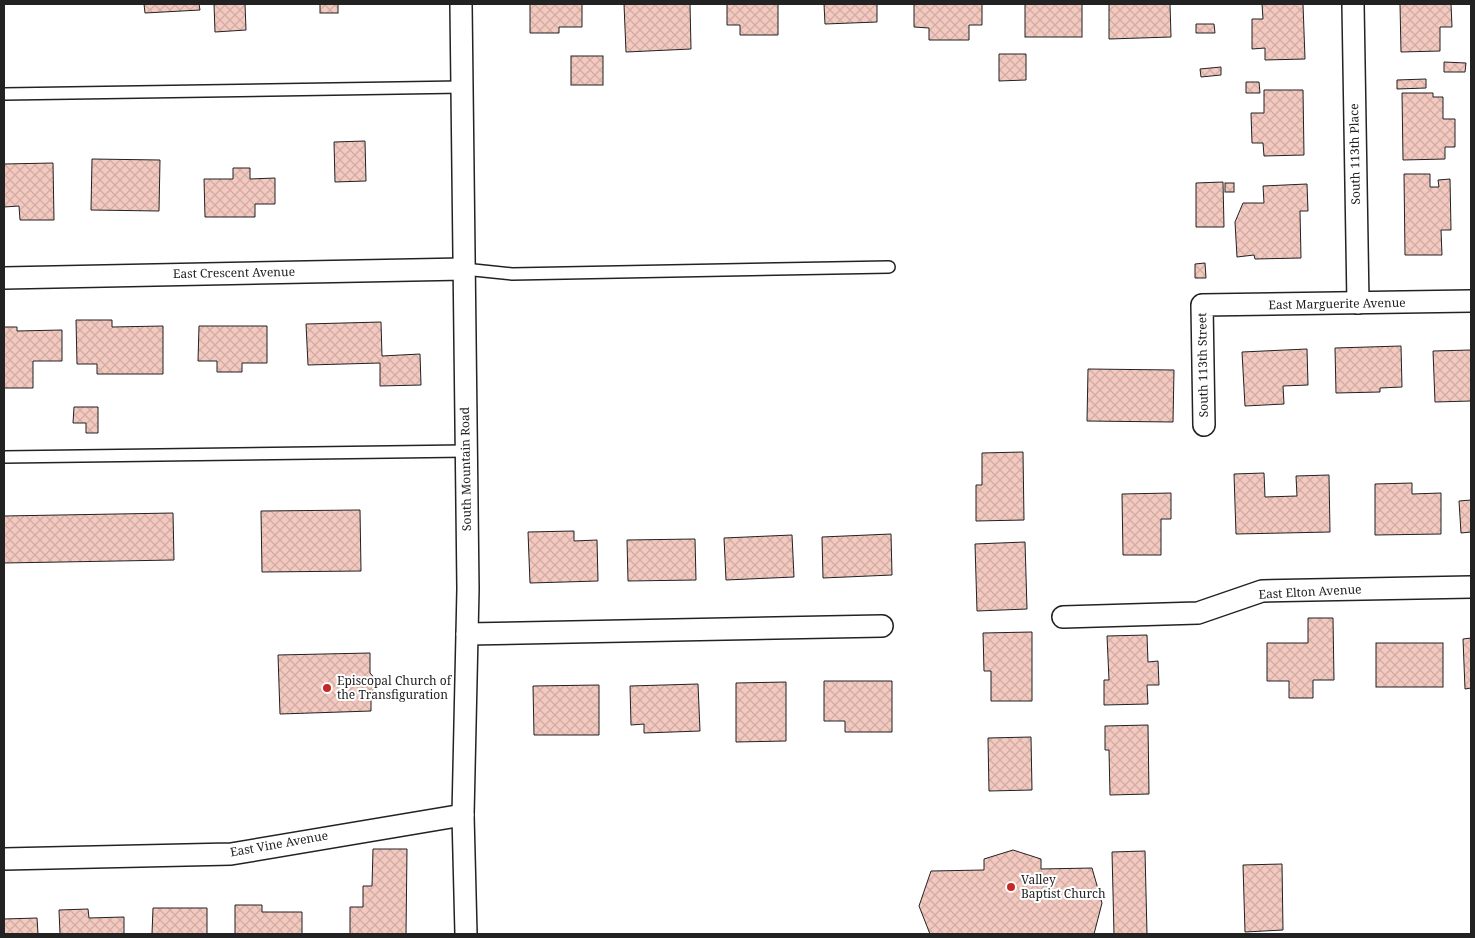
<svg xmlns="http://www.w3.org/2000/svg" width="1475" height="938" font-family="'Noto Serif',serif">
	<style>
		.building { fill: url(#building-cross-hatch); stroke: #222 }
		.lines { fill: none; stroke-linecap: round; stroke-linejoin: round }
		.lane-casing { stroke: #222; stroke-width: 14 }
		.street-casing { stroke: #222; stroke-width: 24 }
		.lane { stroke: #fff; stroke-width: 11 }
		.street { stroke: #fff; stroke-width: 21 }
		.poi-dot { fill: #c62828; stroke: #fff; stroke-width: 2 }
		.labels { text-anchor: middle; stroke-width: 4; stroke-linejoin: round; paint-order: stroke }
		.street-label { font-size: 12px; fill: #222; stroke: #fff }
		.poi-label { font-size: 12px; fill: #222; stroke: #fff; text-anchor: start }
	</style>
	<defs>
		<pattern id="building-cross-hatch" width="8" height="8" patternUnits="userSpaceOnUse" patternTransform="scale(1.25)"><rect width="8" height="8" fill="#f3c9c0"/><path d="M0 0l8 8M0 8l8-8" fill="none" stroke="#d0aca5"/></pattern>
	</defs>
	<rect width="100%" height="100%" fill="#fff"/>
	<!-- building -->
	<g class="building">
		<path d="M144 4H199L200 10 145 13Z"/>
		<path d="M214 4H245L246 30 215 32Z"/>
		<rect x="320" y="4" width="18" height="9"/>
		<path d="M530 4H582V27H559V33H530Z"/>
		<path d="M624 4H690L691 49 626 52Z"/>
		<path d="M727 4H778V35H740V25H727Z"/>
		<path d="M824 4H877V22L825 24Z"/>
		<path d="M914 4H982V25H969V40H929V28L914 27Z"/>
		<rect x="1025" y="4" width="57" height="33"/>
		<path d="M1109 4H1170L1171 37 1109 39Z"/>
		<path d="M1262 4H1303L1305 59 1265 60V48L1252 49V19H1263Z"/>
		<path d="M1400 4H1451L1452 27H1440V51L1401 52Z"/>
		<path d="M1196 24H1214L1215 33H1196Z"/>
		<path d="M999 54H1026V80L999 81Z"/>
		<rect x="571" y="56" width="32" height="29"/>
		<path d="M1444 62 1466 63 1465 72H1444Z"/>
		<path d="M1221 67V75L1201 77 1200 69Z"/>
		<path d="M1426 79V88L1397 89V80Z"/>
		<path d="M1246 82H1259L1260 93H1246Z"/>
		<path d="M1264 90H1303L1304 155 1264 156 1263 143H1252L1251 113H1264Z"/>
		<path d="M1402 93H1433V97H1443V119H1455V147H1445V159L1403 160Z"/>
		<path d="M365 141 366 181 335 182 334 142Z"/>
		<path d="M92 159 160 160 159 211 91 210Z"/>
		<path d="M53 163 54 220H20L19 206 4 207V164Z"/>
		<path d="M233 168H250V179L275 178V204H255V217H205L204 179H233Z"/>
		<path d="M1404 174H1430V187H1439L1438 180 1450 179 1451 230H1441L1442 255H1405Z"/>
		<path d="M1223 182 1224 227H1196V183Z"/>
		<rect x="1225" y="183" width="9" height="9"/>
		<path d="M1307 184 1308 211H1300L1301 258 1255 259 1254 255 1237 257 1235 222 1243 203H1264L1263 186Z"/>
		<path d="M1205 263 1206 278H1195V264Z"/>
		<path d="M76 320H112V327L163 326V374H97V364H77Z"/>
		<path d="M381 322 382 356 420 354 421 385 380 386V363L308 365 306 324Z"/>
		<path d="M199 326H267V363H242V372H217V361H198Z"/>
		<path d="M4 327H17V331L62 330V361H33V388H4Z"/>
		<path d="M1401 346 1402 387 1380 388V392L1336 393 1335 348Z"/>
		<path d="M1307 349 1308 385 1283 386 1284 404 1245 406 1242 352Z"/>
		<path d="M1471 350V401L1435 402 1433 351Z"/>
		<path d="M1088 369 1174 370 1173 422 1087 421Z"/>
		<path d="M74 407H98V433H86V423H73Z"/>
		<path d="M1023 452 1024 520 976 521V485H982V453Z"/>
		<path d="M1264 473 1265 497 1297 496 1296 476 1329 475 1330 532 1236 534 1234 474Z"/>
		<path d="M1412 483V494L1441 493V534L1375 535V484Z"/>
		<path d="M1171 493V519H1161V555H1123L1122 494Z"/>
		<path d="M1471 500V532L1461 533 1459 501Z"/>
		<path d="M360 510 361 571 262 572 261 511Z"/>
		<path d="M173 513 174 560 4 563V516Z"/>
		<path d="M574 531V541L597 540 598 581 530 583 528 532Z"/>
		<path d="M891 534 892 575 823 578 822 537Z"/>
		<path d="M792 535 794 577 726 580 724 538Z"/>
		<path d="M695 539 696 580 628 581 627 540Z"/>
		<path d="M1025 542 1027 609 977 611 975 544Z"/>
		<path d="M1308 618H1333L1334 680H1313V698H1289V681H1267V643H1308Z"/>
		<path d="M1032 632V701H991V671H984L983 633Z"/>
		<path d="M1147 635 1148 662 1158 661 1159 685H1147L1148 704 1104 705V680H1109L1107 636Z"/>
		<path d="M1471 638V688L1465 689 1463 639Z"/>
		<rect x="1376" y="643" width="67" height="44"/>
		<path d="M370 653V673L378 682 371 693V711L280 714 278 655Z"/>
		<path d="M824 681H892V732H845V721H824Z"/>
		<path d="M786 682V741L736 742V683Z"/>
		<path d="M698 684 700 731 644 733V724L631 725 630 686Z"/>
		<path d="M599 685V735H534L533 686Z"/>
		<path d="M1148 725 1149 794 1110 795 1109 750H1105V726Z"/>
		<path d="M1031 737 1032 790 989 791 988 738Z"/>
		<path d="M373 849H407L406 934H350V907H363V886H372Z"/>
		<path d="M1013 850 1041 859V869L1092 868 1102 903 1094 934H930L919 906 931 871 984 870V859Z"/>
		<path d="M1145 851 1147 934H1114L1112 852Z"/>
		<path d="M1282 864 1283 930 1245 932 1243 865Z"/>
		<path d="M235 905H262V912H302V934H235Z"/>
		<path d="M153 908H207V934H152Z"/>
		<path d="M88 909 89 918 124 917V934H60L59 910Z"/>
		<path d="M37 918 38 934H4V919Z"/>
	</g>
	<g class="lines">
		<!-- lane casing -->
		<g class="lane-casing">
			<g id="lane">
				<path d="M4 94 462 87"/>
				<path d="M464 269 512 274 889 267"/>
				<path d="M4 457 466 451"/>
			</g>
		</g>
		<!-- street casing -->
		<g class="street-casing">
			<g id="street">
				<path d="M461 4 468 589 463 815 466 934"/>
				<path d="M1353 4 1358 303"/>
				<path d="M4 278 464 269"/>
				<path d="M1204 425 1202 305 1471 301"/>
				<path d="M1063 617 1198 613 1262 591 1471 587"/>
				<path d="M467 634 882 626"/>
				<path d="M4 859 231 854 463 815"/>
			</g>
		</g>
		<!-- lane -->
		<use href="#lane" class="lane"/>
		<!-- street -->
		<use href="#street" class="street"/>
	</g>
	<!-- markers -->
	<g class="poi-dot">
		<circle cx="327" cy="688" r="5"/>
		<circle cx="1011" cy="887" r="5"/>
	</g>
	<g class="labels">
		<!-- street labels -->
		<g class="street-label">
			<text transform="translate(1355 154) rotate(-91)" y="4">South 113th Place</text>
			<text transform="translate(234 273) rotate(-1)" y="4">East Crescent Avenue</text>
			<text transform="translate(1337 304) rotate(-1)" y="4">East Marguerite Avenue</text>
			<text transform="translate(1203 365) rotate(-91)" y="4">South 113th Street</text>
			<text transform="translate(466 469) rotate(-91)" y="4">South Mountain Road</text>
			<text transform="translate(1310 592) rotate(-3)" y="4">East Elton Avenue</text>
			<text transform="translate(279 844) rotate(-10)" y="4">East Vine Avenue</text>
		</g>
		<!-- poi labels -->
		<g class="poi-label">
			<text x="337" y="685">Episcopal Church of<tspan x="337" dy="14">the Transfiguration</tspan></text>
			<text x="1021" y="884">Valley<tspan x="1021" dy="14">Baptist Church</tspan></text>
		</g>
	</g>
	<!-- border -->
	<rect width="1475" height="938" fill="none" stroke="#222222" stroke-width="10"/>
</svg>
